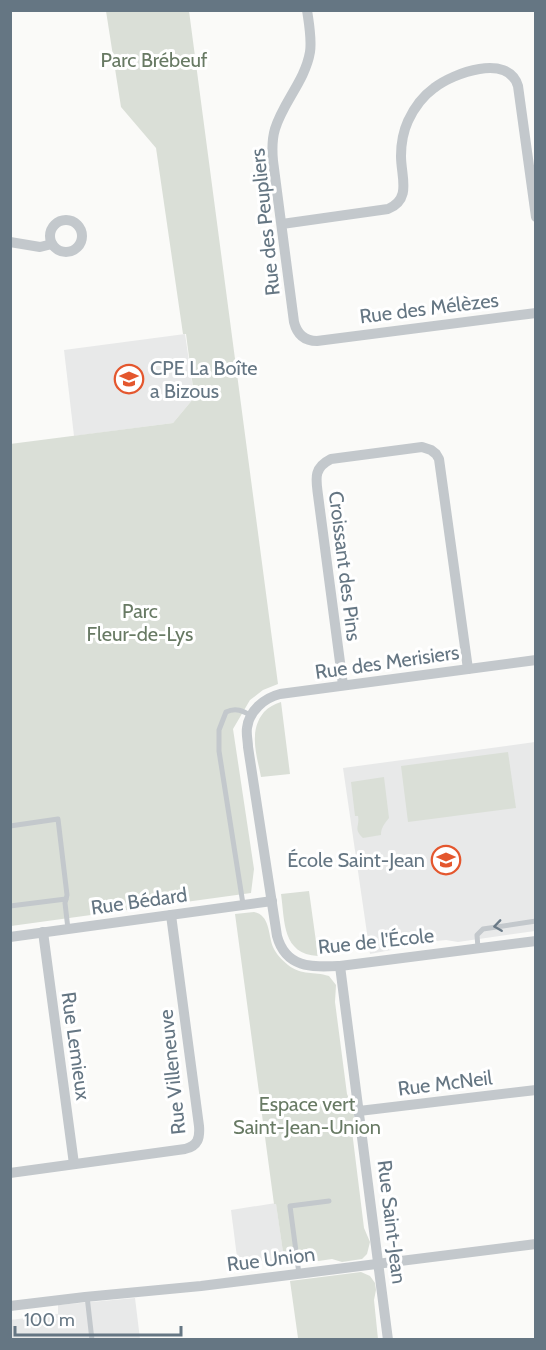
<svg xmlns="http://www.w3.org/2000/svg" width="546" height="1350" font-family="Cabin,sans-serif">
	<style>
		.built { fill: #e8e9e9 }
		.green { fill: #dadfd7 }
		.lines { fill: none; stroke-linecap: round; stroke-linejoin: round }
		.lane { stroke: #c3c8cc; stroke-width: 5 }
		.street { stroke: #c3c8cc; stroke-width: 10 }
		.oneway { stroke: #6a7a87 }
		.labels { text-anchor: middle; stroke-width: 6; stroke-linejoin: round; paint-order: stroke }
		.park-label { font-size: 20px; fill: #687a64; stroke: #fff }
		.street-label { font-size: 20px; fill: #657683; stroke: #fff }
		.poi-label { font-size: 20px; fill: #657683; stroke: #fff; text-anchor: start }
	</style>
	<rect width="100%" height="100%" fill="#fafaf8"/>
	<!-- built -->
	<g class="built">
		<path d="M185 334 194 395 193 399 173 423 74 436 64 350Z"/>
		<path d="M535 742V931L458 942 446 940 398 945 391 950 370 954 343 768Z"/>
		<path d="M276 1203 284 1259 238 1265 231 1210Z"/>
		<path d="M135 1298 140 1339H11L10 1320 58 1314V1305Z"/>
	</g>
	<!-- green -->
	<g class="green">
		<path d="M106 11H189L278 684 263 690 250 700 233 729 254 869 251 893 11 926 10 444 173 423 193 399 194 395 186 334H183L156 148 121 107Z"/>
		<path d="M281 702 290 774 261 777C257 756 248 731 264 712 269 707 274 704 281 702Z"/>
		<path d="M508 752 516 808 408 822 401 766Z"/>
		<path d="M384 777 389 818C384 824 381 828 381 835L363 838C353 828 360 827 358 816H355L351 782Z"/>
		<path d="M309 891 318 956C282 954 285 922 281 894Z"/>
		<path d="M254 912C270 915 268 934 273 947 276 954 282 960 288 965 303 976 313 971 329 976L336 985 335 1002 347 1094C353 1108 357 1116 352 1131L364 1228 370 1242 367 1254 362 1259 342 1262 332 1259 285 1266 276 1204H274L235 914Z"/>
		<path d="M361 1272 370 1276 375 1283 376 1290 374 1300 378 1339 289 1340 298 1338 290 1281Z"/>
	</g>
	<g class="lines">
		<!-- lane -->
		<g class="lane">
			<path d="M10 826 58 819 67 895 65 903 68 929"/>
			<path d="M243 904 219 751V730L226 712C236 707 243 711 252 716"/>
			<path d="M10 906 66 899"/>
			<path d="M478 948 477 935 483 929 536 921"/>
			<path d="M299 1274 290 1206 329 1201"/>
			<path d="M87 1296 92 1340"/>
		</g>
		<!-- street -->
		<g class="street">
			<path d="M307 10C309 24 312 39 310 52 305 81 283 102 275 129 272 139 272 150 273 161L294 322C297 334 304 341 317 341L536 313"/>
			<circle cx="66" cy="236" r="16"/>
			<path d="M282 224 388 209C412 199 401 177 401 156 401 144 403 132 408 121 414 108 423 96 434 88 453 73 508 53 518 86L536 217"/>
			<path d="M10 242 40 247 52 244"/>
			<path d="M536 660 280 694C264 698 249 711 247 728 246 734 248 741 248 747L277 936C286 969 313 967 340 966L536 941"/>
			<path d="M343 685 318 495C316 479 313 468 331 459L422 447 431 450 436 454 439 459 468 669"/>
			<path d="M43 932 74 1164"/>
			<path d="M10 937 272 901"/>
			<path d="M340 966 388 1340"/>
			<path d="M359 1111 536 1090"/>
			<path d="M10 1173 185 1149C198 1146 200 1138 199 1126L171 915"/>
			<path d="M10 1306 85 1297 201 1286 536 1244"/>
		</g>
	</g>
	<!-- one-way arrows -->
	<defs><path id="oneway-chevron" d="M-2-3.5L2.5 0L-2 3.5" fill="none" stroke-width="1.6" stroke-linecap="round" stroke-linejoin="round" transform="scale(1.5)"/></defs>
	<use class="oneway" href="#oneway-chevron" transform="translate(498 926) rotate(172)"/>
	<!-- icons -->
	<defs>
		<g id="school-ring" transform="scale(1.5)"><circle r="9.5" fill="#fff" stroke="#e4572e" stroke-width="1.5"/><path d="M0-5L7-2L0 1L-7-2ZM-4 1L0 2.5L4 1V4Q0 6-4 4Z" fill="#e4572e"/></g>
	</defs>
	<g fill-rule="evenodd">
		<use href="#school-ring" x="129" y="379"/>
		<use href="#school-ring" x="446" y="860"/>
	</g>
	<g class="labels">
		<!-- park labels -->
		<g class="park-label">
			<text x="154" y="67">Parc Brébeuf</text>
			<text x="140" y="618">Parc<tspan x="140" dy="23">Fleur-de-Lys</tspan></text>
			<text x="307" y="1111">Espace vert<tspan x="307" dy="23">Saint-Jean-Union</tspan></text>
		</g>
		<!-- street labels -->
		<g class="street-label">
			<text transform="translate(265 222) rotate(-96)" y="7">Rue des Peupliers</text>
			<text transform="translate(429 308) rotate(-7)" y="7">Rue des Mélèzes</text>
			<text transform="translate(345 566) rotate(83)" y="7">Croissant des Pins</text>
			<text transform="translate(387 662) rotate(-8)" y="7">Rue des Merisiers</text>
			<text transform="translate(139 901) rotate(-8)" y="7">Rue Bédard</text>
			<text transform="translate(376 941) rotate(-6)" y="7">Rue de l'École</text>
			<text transform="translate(76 1046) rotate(82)" y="7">Rue Lemieux</text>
			<text transform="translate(172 1072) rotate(-96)" y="7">Rue Villeneuve</text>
			<text transform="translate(445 1083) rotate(-7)" y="7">Rue McNeil</text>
			<text transform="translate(392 1222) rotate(83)" y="7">Rue Saint-Jean</text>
			<text transform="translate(271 1259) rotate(-7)" y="7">Rue Union</text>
		</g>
		<!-- poi labels -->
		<g class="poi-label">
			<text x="150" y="375">CPE La Boîte<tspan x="150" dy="23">a Bizous</tspan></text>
			<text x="425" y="867" text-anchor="end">École Saint-Jean</text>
		</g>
	</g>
	<!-- border -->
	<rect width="546" height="1350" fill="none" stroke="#657683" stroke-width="24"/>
	<!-- scale -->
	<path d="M15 1326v9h166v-9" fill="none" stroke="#657683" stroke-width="3"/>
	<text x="24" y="1326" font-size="18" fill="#657683" stroke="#ffffff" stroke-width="4.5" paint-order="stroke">100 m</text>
</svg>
